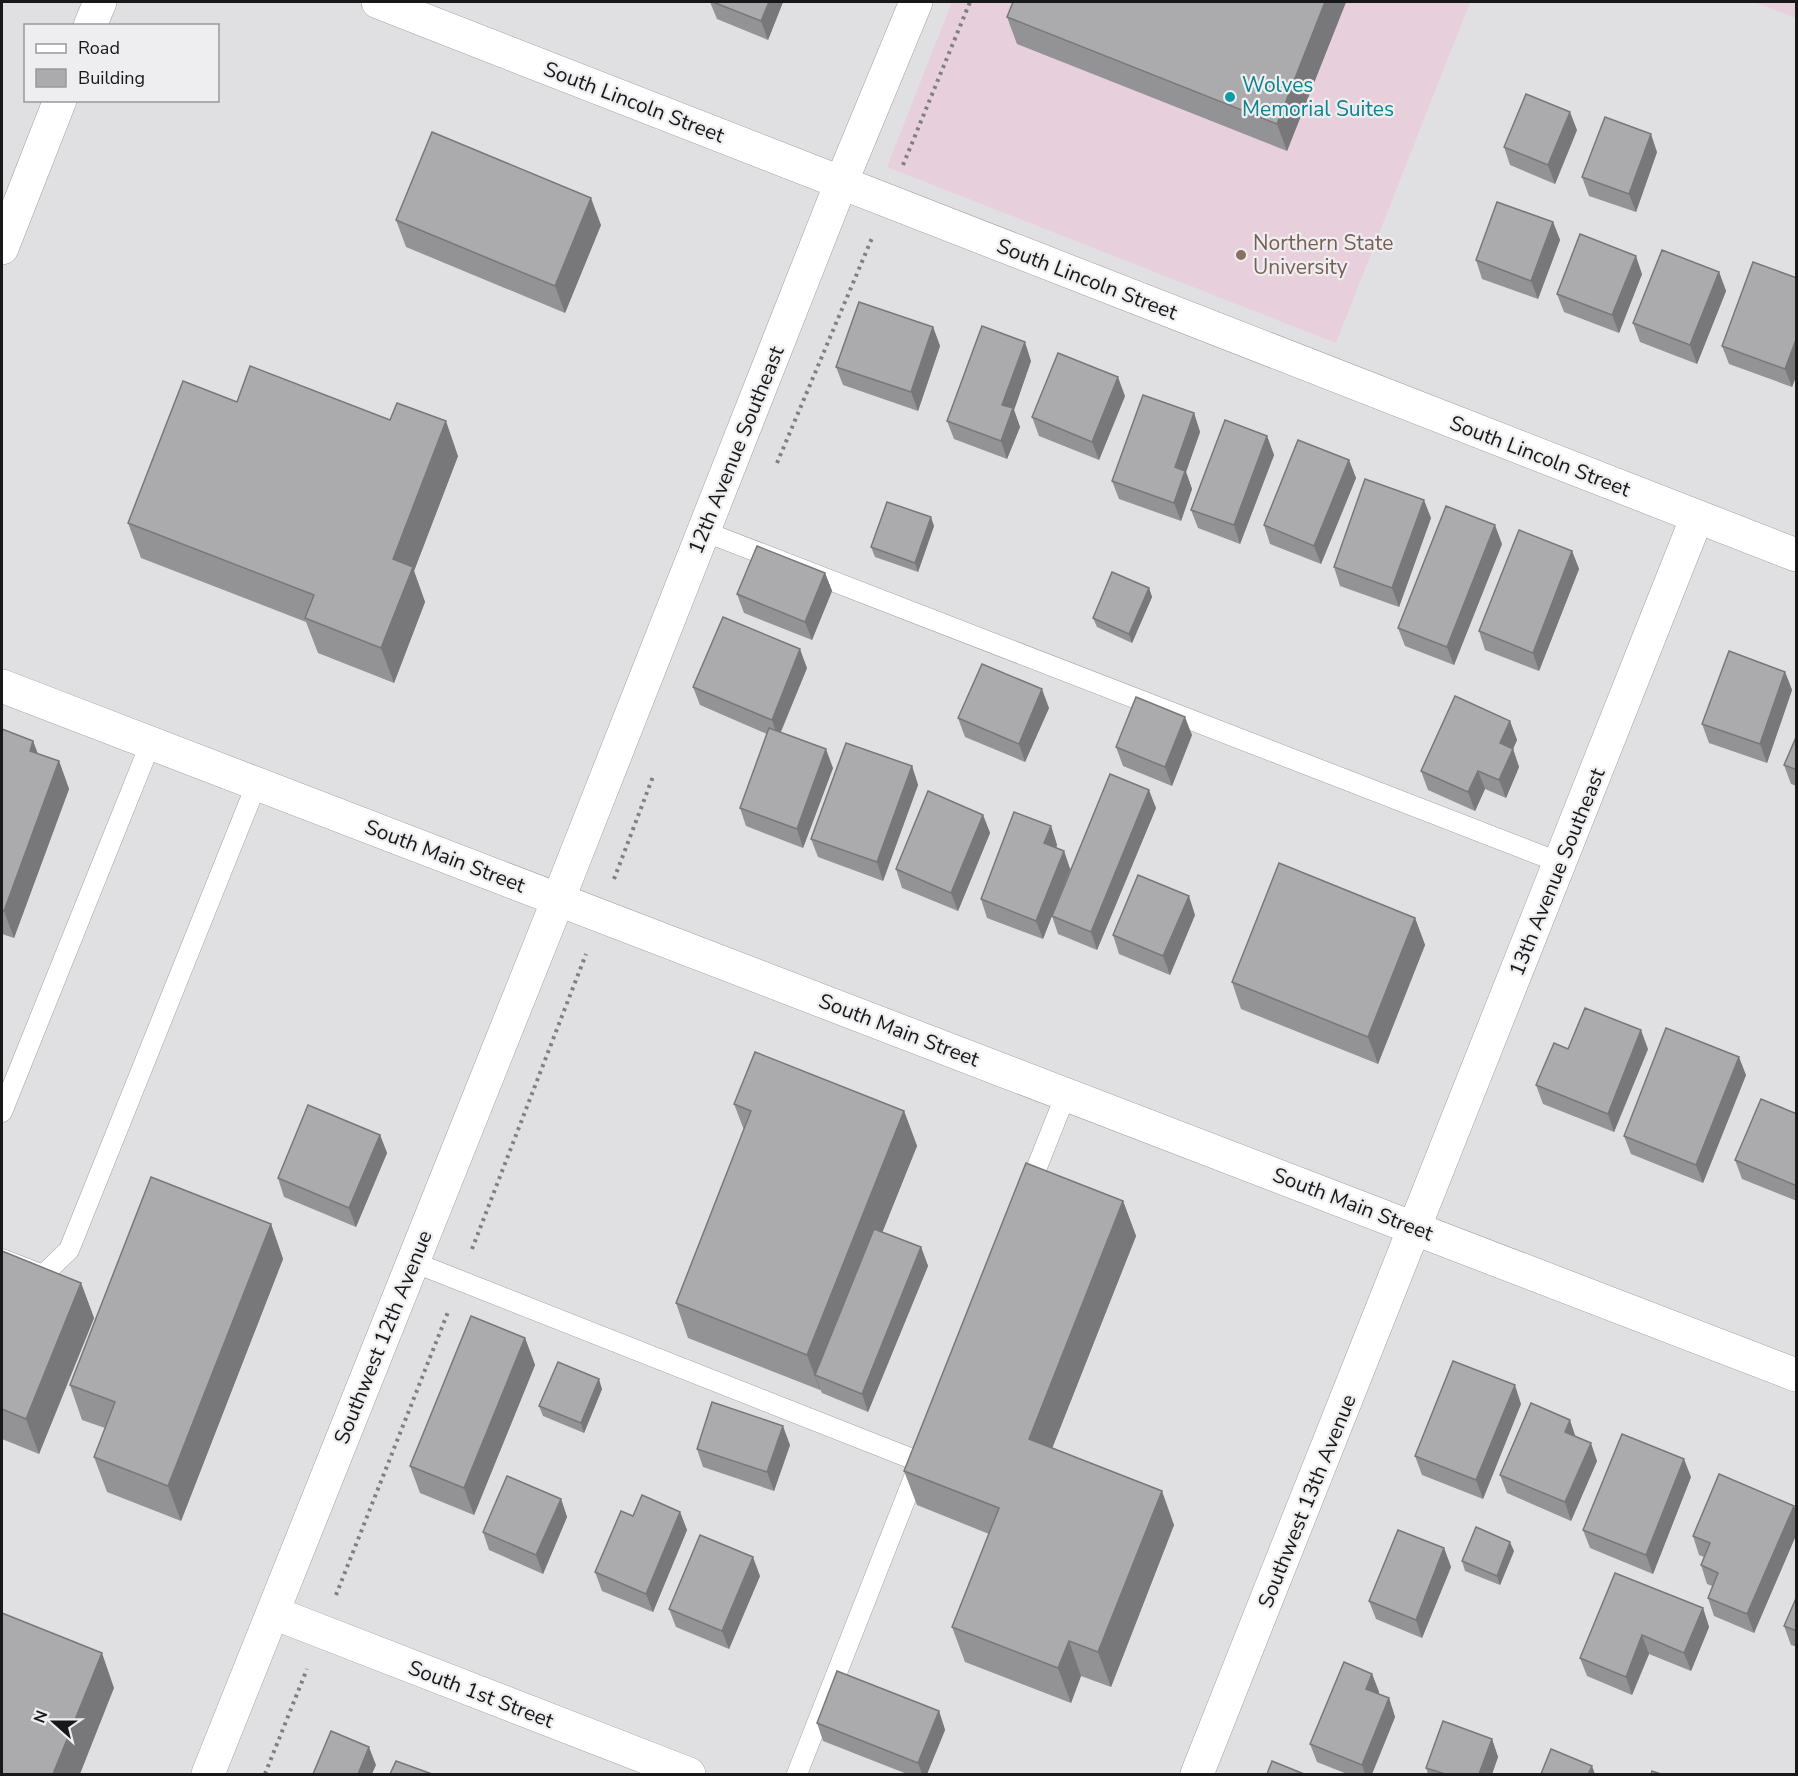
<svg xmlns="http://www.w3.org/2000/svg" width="1798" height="1776" font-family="'Nunito Sans',sans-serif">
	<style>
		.education { fill: #e7cfdb }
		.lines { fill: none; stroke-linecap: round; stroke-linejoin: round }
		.lane-casing { stroke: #a2a2a4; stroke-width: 21 }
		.street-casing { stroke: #a2a2a4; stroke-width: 34 }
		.secondary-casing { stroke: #a2a2a4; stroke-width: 34 }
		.path { stroke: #808082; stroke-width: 4; stroke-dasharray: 3 4.5; stroke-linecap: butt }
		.lane { stroke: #fff; stroke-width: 20 }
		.street { stroke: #fff; stroke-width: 33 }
		.secondary { stroke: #fff; stroke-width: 33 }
		.wall { fill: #939396 }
		.shaded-wall { fill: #78787a }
		.building { fill: #ababae; stroke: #78787a; stroke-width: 1.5 }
		.culture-dot { fill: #0f9aa8; stroke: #eeeef0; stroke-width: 2 }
		.education-dot { fill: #8d6e63; stroke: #eeeef0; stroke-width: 2 }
		.labels { text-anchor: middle; stroke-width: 4.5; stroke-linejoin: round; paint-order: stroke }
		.culture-label { font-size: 21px; fill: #0d838f; stroke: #eeeef0; text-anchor: start }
		.street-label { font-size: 21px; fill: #191819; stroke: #eeeef0 }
		.education-label { font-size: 21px; fill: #785e54; stroke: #eeeef0; text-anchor: start }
	</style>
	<rect width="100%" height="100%" fill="#e0e0e3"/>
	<!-- education -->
	<g class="education">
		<path d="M952 2H1470L1336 343 887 167Z"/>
		<path d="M1754 2H1796V18Z"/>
	</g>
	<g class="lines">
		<!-- lane casing -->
		<g class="lane-casing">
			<g id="lane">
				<path d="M703 531 1561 863"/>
				<path d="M2 1112 151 742"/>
				<path d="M1027 1192 1066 1094"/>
				<path d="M2 1259 43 1275 69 1250 257 783"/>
				<path d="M413 1262 920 1462"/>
				<path d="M797 1774 920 1462"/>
			</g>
		</g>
		<!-- street casing -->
		<g class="street-casing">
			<g id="street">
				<path d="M378 2 1796 555"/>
				<path d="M90 26 100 2"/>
				<path d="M2 248 60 100"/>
				<path d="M274 1613 689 1774"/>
				<path d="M1197 1774 1697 517"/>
			</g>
		</g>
		<!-- secondary casing -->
		<g class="secondary-casing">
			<g id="secondary">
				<path d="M2 686 1796 1375"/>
				<path d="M208 1774 558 900 841 183 916 2"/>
			</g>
		</g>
		<!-- path -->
		<g class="path">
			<path d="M903 165 970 2"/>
			<path d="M777 463 872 238"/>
			<path d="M614 879 654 774"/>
			<path d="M472 1249 586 954"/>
			<path d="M336 1595 448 1312"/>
			<path d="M265 1774 307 1669"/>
		</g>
		<!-- lane -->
		<use href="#lane" class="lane"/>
		<!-- street -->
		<use href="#street" class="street"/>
		<!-- secondary -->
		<use href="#secondary" class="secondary"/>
	</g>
	<!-- wall -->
	<g class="wall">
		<path d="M710 2H783L768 40 717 19Z"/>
		<path d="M1346 2 1287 151 1017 44 1007 17Z"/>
		<path d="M1577 130 1555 184 1510 165 1504 147Z"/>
		<path d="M1657 152 1636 212 1589 196 1582 177Z"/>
		<path d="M396 220 601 225 565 313 406 247Z"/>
		<path d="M1553 222 1560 240 1538 299 1482 279 1476 260Z"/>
		<path d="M1719 272 1726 291 1697 364 1640 342 1633 323Z"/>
		<path d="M1642 274 1619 333 1564 312 1557 294Z"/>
		<path d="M1797 278V374L1792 387 1729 364 1722 346Z"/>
		<path d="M933 327 940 346 918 411 843 385 836 367Z"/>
		<path d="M1031 361 1014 410 1020 427 1007 459 954 439 947 421Z"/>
		<path d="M1125 396 1099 460 1039 436 1032 417Z"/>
		<path d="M237 402 458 456 414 571 425 602 394 683 318 653 306 622 141 558 128 523Z"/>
		<path d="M1194 413 1200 432 1186 472 1192 489 1181 521 1119 499 1112 481Z"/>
		<path d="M1267 436 1274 455 1240 544 1198 528 1191 510Z"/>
		<path d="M1349 460 1356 478 1321 564 1270 544 1264 525Z"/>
		<path d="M1431 518 1399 607 1340 586 1334 567Z"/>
		<path d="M934 526 918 572 875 557 871 547Z"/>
		<path d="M1502 544 1454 665 1405 646 1398 628Z"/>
		<path d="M1572 551 1579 569 1539 671 1485 650 1479 631Z"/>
		<path d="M825 573 832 591 812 640 744 613 737 594Z"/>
		<path d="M1149 588 1152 597 1132 643 1097 627 1093 618Z"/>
		<path d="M807 668 781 732 833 768 803 848 746 826 740 808 767 734 700 705 693 687Z"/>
		<path d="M1785 672 1792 690 1767 763 1709 743 1702 724Z"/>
		<path d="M1049 708 1025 762 965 737 958 718Z"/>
		<path d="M1510 721 1517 740 1513 749 1519 767 1506 798 1485 789 1475 811 1428 790 1421 771Z"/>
		<path d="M2 729 33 741 38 754 59 761 69 789 14 938 2 934Z"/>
		<path d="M1192 735 1172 786 1123 766 1116 747Z"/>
		<path d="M1797 735V786L1791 784 1784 765Z"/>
		<path d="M912 766 918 785 883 881 818 857 811 839Z"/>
		<path d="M1156 808 1097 950 1058 934 1052 916 1043 939 987 918 981 899 1051 826 1057 845 1056 848 1064 851 1070 869Z"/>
		<path d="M983 815 990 833 958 911 902 888 896 869Z"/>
		<path d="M1195 915 1170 975 1119 954 1113 935Z"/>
		<path d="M1415 918 1425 945 1378 1064 1241 1009 1232 982Z"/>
		<path d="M1648 1049 1614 1132 1543 1104 1536 1085Z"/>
		<path d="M1746 1075 1703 1183 1631 1154 1624 1136Z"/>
		<path d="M734 1104 904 1111 917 1146 882 1232 921 1247 928 1266 868 1412 822 1393 820 1389V1390L688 1338 676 1303 744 1130Z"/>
		<path d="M1797 1114V1201L1742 1179 1735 1160Z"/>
		<path d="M380 1135 387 1153 356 1227 284 1197 278 1178Z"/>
		<path d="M1123 1201 1136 1236 1052 1448 1174 1525 1111 1687 1081 1676 1071 1703 965 1662 952 1627 989 1534 917 1505 904 1471Z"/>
		<path d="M271 1224 283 1259 181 1521 107 1492 94 1457 105 1428 82 1420 70 1385Z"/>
		<path d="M2 1251 81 1283 94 1318 39 1454 2 1439Z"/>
		<path d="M525 1338 535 1365 474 1515 420 1493 410 1466Z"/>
		<path d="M602 1389 584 1433 543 1416 539 1406Z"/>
		<path d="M1521 1404 1483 1499 1422 1475 1415 1456Z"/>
		<path d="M1576 1436 1597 1461 1571 1521 1507 1493 1500 1475Z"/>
		<path d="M790 1445 774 1491 703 1467 697 1449Z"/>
		<path d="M1691 1477 1653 1574 1590 1548 1583 1530Z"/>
		<path d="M561 1499 567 1517 543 1574 489 1550 483 1532Z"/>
		<path d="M1794 1506 1797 1514V1533L1754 1633 1714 1616 1708 1598 1712 1586 1707 1584 1701 1565 1704 1557 1699 1555 1693 1536Z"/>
		<path d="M680 1512 687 1530 653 1612 602 1591 595 1572 633 1516Z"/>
		<path d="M1444 1548 1451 1567 1422 1638 1376 1619 1369 1601Z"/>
		<path d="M1514 1551 1500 1585 1465 1571 1462 1561Z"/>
		<path d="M760 1576 729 1649 676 1627 669 1609Z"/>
		<path d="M1797 1596V1647L1791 1645 1784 1626Z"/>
		<path d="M1703 1608 1709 1627 1691 1671 1649 1654 1632 1695 1587 1676 1580 1658Z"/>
		<path d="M1372 1674 1379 1692 1378 1694 1389 1698 1395 1717 1372 1774H1347L1317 1762 1310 1744Z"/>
		<path d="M939 1711 945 1730 927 1774H907L823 1741 817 1723Z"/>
		<path d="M1492 1739 1498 1757 1492 1774H1428L1426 1768Z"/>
	</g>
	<!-- shaded-wall -->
	<g class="shaded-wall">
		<path d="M769 2H783L768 40 761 21Z"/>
		<path d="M1325 2H1346L1287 151 1277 124Z"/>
		<path d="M1570 112 1577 130 1555 184 1548 165Z"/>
		<path d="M1651 134 1657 152 1636 212 1629 194Z"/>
		<path d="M591 198 601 225 565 313 555 286Z"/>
		<path d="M1553 222 1560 240 1538 299 1531 281Z"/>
		<path d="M1636 256 1642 274 1619 333 1612 315Z"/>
		<path d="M1719 272 1726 291 1697 364 1690 345Z"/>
		<path d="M933 327 940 346 918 411 911 392Z"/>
		<path d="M1797 337V374L1792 387 1785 369Z"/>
		<path d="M1025 342 1031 361 1014 410 1020 427 1007 459 1001 441 1002 405Z"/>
		<path d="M1118 377 1125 396 1099 460 1092 442Z"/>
		<path d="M1194 413 1200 432 1186 472 1192 489 1181 521 1174 503 1175 467Z"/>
		<path d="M446 421 458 456 414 571 425 602 394 683 381 648 393 559Z"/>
		<path d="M1267 436 1274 455 1240 544 1234 525Z"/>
		<path d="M1349 460 1356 478 1321 564 1314 546Z"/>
		<path d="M1424 500 1431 518 1399 607 1392 588Z"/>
		<path d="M931 517 934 526 918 572 915 563Z"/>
		<path d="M1495 525 1502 544 1454 665 1447 647Z"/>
		<path d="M1572 551 1579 569 1539 671 1533 653Z"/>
		<path d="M825 573 832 591 812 640 805 622Z"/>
		<path d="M1149 588 1152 597 1132 643 1129 634Z"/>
		<path d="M800 649 807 668 778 738 772 720Z"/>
		<path d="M1785 672 1792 690 1767 763 1760 744Z"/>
		<path d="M1042 689 1049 708 1025 762 1019 744Z"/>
		<path d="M1185 717 1192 735 1172 786 1165 767Z"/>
		<path d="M1510 721 1517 740 1513 749 1519 767 1506 798 1499 780 1500 743Z"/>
		<path d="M33 741 43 768 30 751Z"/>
		<path d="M826 749 833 768 803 848 797 829Z"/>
		<path d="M59 761 69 789 14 938 4 911Z"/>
		<path d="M912 766 918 785 883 881 877 862Z"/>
		<path d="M1478 771 1485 789 1475 811 1468 792Z"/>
		<path d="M1149 790 1156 808 1097 950 1091 932Z"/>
		<path d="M983 815 990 833 958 911 951 893Z"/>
		<path d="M1051 826 1057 845 1051 861 1044 843Z"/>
		<path d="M1064 851 1070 869 1043 939 1036 921Z"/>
		<path d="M1189 896 1195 915 1170 975 1163 956Z"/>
		<path d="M1415 918 1425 945 1378 1064 1368 1037Z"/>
		<path d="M1641 1030 1648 1049 1614 1132 1608 1114Z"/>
		<path d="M1739 1057 1746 1075 1703 1183 1696 1165Z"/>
		<path d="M904 1111 917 1146 824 1378 815 1375 820 1389V1390L807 1355Z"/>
		<path d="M380 1135 387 1153 356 1227 349 1208Z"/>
		<path d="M1123 1201 1136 1236 1042 1474 1029 1439Z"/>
		<path d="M271 1224 283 1259 181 1521 168 1486Z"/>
		<path d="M921 1247 928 1266 868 1412 862 1394Z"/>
		<path d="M81 1283 94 1318 39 1454 26 1419Z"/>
		<path d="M525 1338 535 1365 474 1515 464 1488Z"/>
		<path d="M599 1379 602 1389 584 1433 581 1423Z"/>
		<path d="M1515 1385 1521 1404 1483 1499 1476 1480Z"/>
		<path d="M1570 1420 1576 1438 1565 1432Z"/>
		<path d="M783 1426 790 1445 774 1491 767 1472Z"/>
		<path d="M1591 1443 1597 1461 1571 1521 1565 1502Z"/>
		<path d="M1684 1459 1691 1477 1653 1574 1646 1555Z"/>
		<path d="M1162 1491 1174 1525 1111 1687 1098 1652Z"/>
		<path d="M561 1499 567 1517 543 1574 536 1555Z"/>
		<path d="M1794 1506 1797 1514V1533L1754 1633 1747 1614Z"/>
		<path d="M680 1512 687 1530 653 1612 646 1594Z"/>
		<path d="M1510 1542 1514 1551 1500 1585 1497 1576Z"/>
		<path d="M1444 1548 1451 1567 1422 1638 1416 1620Z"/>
		<path d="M753 1557 760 1576 729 1649 722 1631Z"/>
		<path d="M1703 1608 1709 1627 1691 1671 1684 1653Z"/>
		<path d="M1642 1635 1649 1654 1632 1695 1626 1677Z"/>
		<path d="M1069 1641 1081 1676 1071 1703 1058 1668Z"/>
		<path d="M102 1653 114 1688 80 1774H53Z"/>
		<path d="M1372 1674 1379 1692 1373 1708 1366 1689Z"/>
		<path d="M1389 1698 1395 1717 1372 1774H1365L1362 1765Z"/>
		<path d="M939 1711 945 1730 927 1774H922L918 1763Z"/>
		<path d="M1492 1739 1498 1757 1492 1774H1479Z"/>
		<path d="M369 1747 376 1765 372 1774H358Z"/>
		<path d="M1592 1766 1595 1774H1588Z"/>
	</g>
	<!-- building -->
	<g class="building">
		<path d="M713 2H769L761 21Z"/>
		<path d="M1013 2H1325L1277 124 1007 17Z"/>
		<path d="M1526 94 1570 112 1548 165 1504 147Z"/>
		<path d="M1605 117 1651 134 1629 194 1582 177Z"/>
		<path d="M432 132 591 198 555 286 396 220Z"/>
		<path d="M1497 202 1553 222 1531 281 1476 260Z"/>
		<path d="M1580 234 1636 256 1612 315 1557 294Z"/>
		<path d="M1662 250 1719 272 1690 345 1633 323Z"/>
		<path d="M1753 262 1797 278V337L1785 369 1722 346Z"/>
		<path d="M859 302 933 327 911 392 836 367Z"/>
		<path d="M982 326 1025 342 1002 405 1013 408 1001 441 947 421Z"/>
		<path d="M1058 353 1118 377 1092 442 1032 417Z"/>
		<path d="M250 366 390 420 397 403 446 421 393 559 413 567 381 648 305 618 314 595 128 523 183 381 237 402Z"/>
		<path d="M1143 395 1194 413 1175 467 1185 471 1174 503 1112 481Z"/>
		<path d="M1225 420 1267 436 1234 525 1191 510Z"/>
		<path d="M1298 440 1349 460 1314 546 1264 525Z"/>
		<path d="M1365 479 1424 500 1392 588 1334 567Z"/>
		<path d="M887 502 931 517 915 563 871 547Z"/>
		<path d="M1446 506 1495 525 1447 647 1398 628Z"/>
		<path d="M1519 530 1572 551 1533 653 1479 631Z"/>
		<path d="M757 546 825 573 805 622 737 594Z"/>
		<path d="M1112 572 1149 588 1129 634 1093 618Z"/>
		<path d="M723 617 800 649 772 720 693 687Z"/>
		<path d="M1729 651 1785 672 1760 744 1702 724Z"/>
		<path d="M982 664 1042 689 1019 744 958 718Z"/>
		<path d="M1455 696 1510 721 1500 743 1513 749 1499 780 1478 771 1468 792 1421 771Z"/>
		<path d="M1136 697 1185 717 1165 767 1116 747Z"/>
		<path d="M769 728 826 749 797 829 740 808Z"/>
		<path d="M2 729 33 741 30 751 59 761 4 911 2 910Z"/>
		<path d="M1797 735V770L1784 765Z"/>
		<path d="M846 743 912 766 877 862 811 839Z"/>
		<path d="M1110 774 1149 790 1091 932 1052 916Z"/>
		<path d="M928 791 983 815 951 893 896 869Z"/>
		<path d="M1014 812 1051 826 1044 843 1064 851 1036 921 981 899Z"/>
		<path d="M1279 863 1415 918 1368 1037 1232 982Z"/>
		<path d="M1138 875 1189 896 1163 956 1113 935Z"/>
		<path d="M1585 1008 1641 1030 1608 1114 1536 1085 1554 1043 1568 1049Z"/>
		<path d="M1666 1028 1739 1057 1696 1165 1624 1136Z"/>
		<path d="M755 1052 904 1111 807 1355 676 1303 751 1111 734 1104Z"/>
		<path d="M1761 1099 1797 1114V1186L1735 1160Z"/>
		<path d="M308 1105 380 1135 349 1208 278 1178Z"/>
		<path d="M1026 1163 1123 1201 1029 1439 1162 1491 1098 1652 1069 1641 1058 1668 952 1627 999 1508 904 1471Z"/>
		<path d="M151 1177 271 1224 168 1486 94 1457 115 1402 70 1385Z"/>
		<path d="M874 1229 921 1247 862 1394 815 1375Z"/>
		<path d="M2 1251 81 1283 26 1419 2 1409Z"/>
		<path d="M471 1316 525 1338 464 1488 410 1466Z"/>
		<path d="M1453 1361 1515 1385 1476 1480 1415 1456Z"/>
		<path d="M558 1362 599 1379 581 1423 539 1406Z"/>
		<path d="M712 1402 783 1426 767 1472 697 1449Z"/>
		<path d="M1531 1403 1570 1420 1565 1432 1591 1443 1565 1502 1500 1475Z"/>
		<path d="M1622 1434 1684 1459 1646 1555 1583 1530Z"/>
		<path d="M1719 1474 1794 1506 1747 1614 1708 1598 1718 1573 1701 1565 1710 1543 1693 1536Z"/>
		<path d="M507 1476 561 1499 536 1555 483 1532Z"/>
		<path d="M642 1495 680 1512 646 1594 595 1572 621 1511 633 1516Z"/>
		<path d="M1476 1527 1510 1542 1497 1576 1462 1561Z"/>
		<path d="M1398 1530 1444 1548 1416 1620 1369 1601Z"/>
		<path d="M700 1535 753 1557 722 1631 669 1609Z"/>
		<path d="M1615 1573 1703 1608 1684 1653 1642 1635 1626 1677 1580 1658Z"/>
		<path d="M1797 1596V1631L1784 1626Z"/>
		<path d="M2 1613 102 1653 53 1774H2Z"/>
		<path d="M1344 1662 1372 1674 1366 1689 1389 1698 1362 1765 1310 1744Z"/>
		<path d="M837 1671 939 1711 918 1763 817 1723Z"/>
		<path d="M1443 1721 1492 1739 1479 1774H1445L1426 1768Z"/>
		<path d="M331 1731 369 1747 358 1774H313Z"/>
		<path d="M1551 1749 1592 1766 1588 1774H1541Z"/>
		<path d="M396 1761 432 1774H390Z"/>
		<path d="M1272 1761 1304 1774H1267Z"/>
		<path d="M1652 1771 1661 1774H1651Z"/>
	</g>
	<!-- markers -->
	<circle class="culture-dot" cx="1230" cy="97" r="6"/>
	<circle class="education-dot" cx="1241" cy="255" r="6"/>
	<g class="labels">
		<!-- culture labels -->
		<g class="culture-label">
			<text x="1242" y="92">Wolves<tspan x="1242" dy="24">Memorial Suites</tspan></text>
		</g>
		<!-- street labels -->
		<g class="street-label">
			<text transform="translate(634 102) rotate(21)" y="7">South Lincoln Street</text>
			<text transform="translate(1087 279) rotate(21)" y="7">South Lincoln Street</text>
			<text transform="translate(736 450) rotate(-68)" y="7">12th Avenue Southeast</text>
			<text transform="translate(1540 456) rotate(21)" y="7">South Lincoln Street</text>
			<text transform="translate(445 856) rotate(21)" y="7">South Main Street</text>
			<text transform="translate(1557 872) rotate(-68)" y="7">13th Avenue Southeast</text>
			<text transform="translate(899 1030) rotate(21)" y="7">South Main Street</text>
			<text transform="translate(1353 1204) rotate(21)" y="7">South Main Street</text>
			<text transform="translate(383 1337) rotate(-68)" y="7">Southwest 12th Avenue</text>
			<text transform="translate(1307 1501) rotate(-68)" y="7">Southwest 13th Avenue</text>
			<text transform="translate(481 1694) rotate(21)" y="7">South 1st Street</text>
		</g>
		<!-- education labels -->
		<g class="education-label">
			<text x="1253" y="250">Northern State<tspan x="1253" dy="24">University</tspan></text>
		</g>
	</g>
	<!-- border -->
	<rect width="1798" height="1776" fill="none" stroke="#191819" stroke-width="6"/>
	<!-- legend -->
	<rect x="24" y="24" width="195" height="78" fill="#eeeef0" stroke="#99989a" stroke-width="1.5"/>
	<rect x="36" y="44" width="30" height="9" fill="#ffffff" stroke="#99989a" stroke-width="1.5"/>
	<text x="78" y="54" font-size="18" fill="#191819">Road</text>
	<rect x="36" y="69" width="30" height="18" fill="#ababae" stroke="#99989a" stroke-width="1.5"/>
	<text x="78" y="84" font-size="18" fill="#191819">Building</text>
	<!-- north arrow -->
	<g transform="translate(54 1722) rotate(291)" stroke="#eeeef0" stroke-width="4.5" paint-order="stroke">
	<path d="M0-4.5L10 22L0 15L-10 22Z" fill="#191819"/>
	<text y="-9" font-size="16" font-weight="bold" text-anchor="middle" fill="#191819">N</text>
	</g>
</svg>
